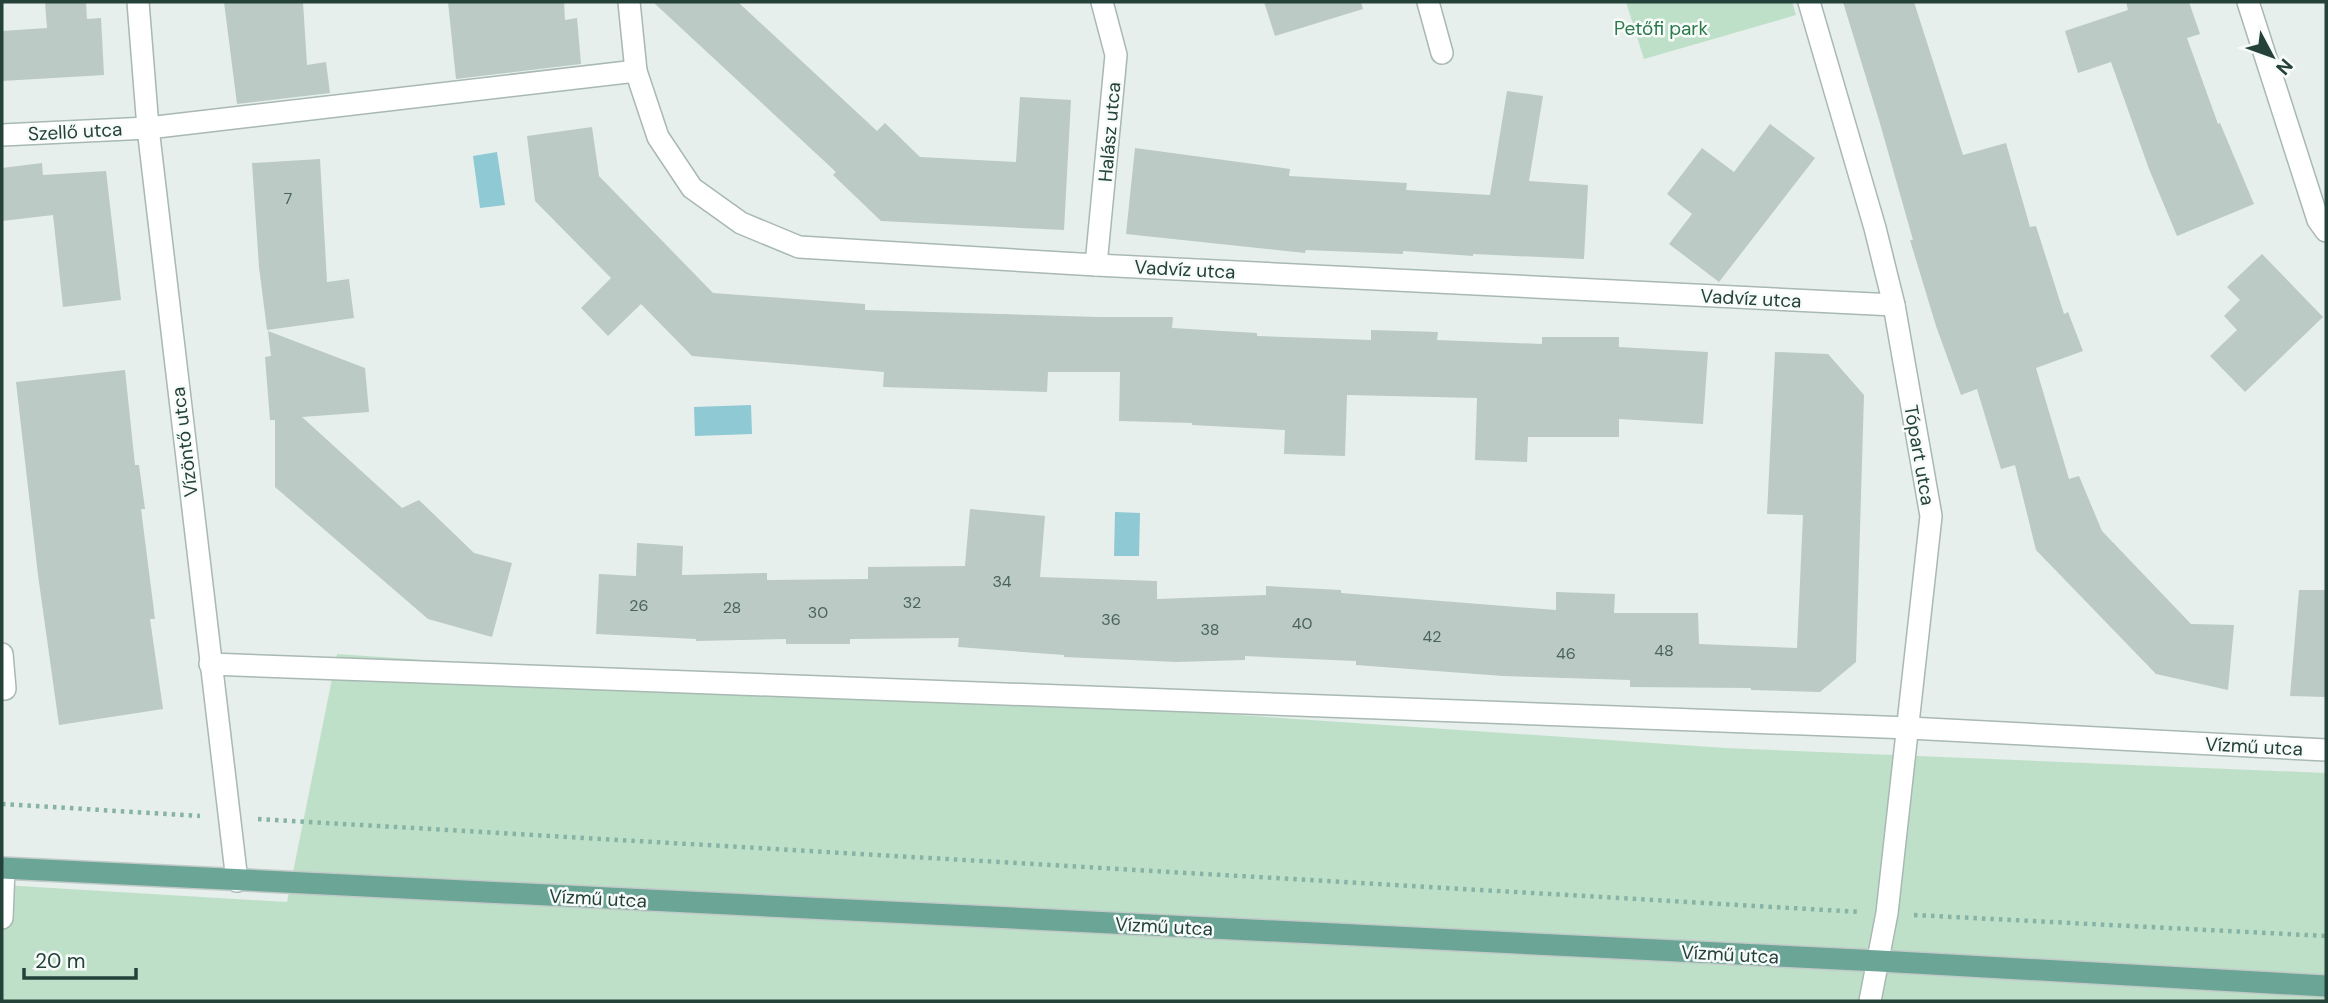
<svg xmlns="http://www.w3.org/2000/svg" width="2328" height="1003" font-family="'DM Sans',sans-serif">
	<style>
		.green { fill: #bfe0c8 }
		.water { fill: #8ec9d4 }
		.building { fill: #bbcac4 }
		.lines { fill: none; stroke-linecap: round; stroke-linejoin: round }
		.minor-casing { stroke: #a8b8b2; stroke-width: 24 }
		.major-casing { stroke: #c2cac8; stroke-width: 24 }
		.path { stroke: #86b3a5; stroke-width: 4.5; stroke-dasharray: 3.5 5; stroke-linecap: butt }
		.minor { stroke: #fff; stroke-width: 21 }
		.major { stroke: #6aa596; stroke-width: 21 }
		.labels { text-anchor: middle; stroke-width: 5; stroke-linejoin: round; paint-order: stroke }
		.number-label { font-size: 16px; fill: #4a645c }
		.park-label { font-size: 19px; fill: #2d7a4b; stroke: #f7fbf9 }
		.street-label { font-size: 19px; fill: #24423a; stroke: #f7fbf9 }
	</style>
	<rect width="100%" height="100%" fill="#e6efeb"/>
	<!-- green -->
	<g class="green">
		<path d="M1626 2H1792L1796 15 1644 59Z"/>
		<path d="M337 654 1726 748 2326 773V1001H2V885L287 902Z"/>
	</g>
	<!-- water -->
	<g class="water">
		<path d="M497 152 505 205 480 208 473 156Z"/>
		<path d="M751 405 752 434 695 436 694 407Z"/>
		<path d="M1115 512 1140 513 1139 556H1114Z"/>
	</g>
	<!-- building -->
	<g class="building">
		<path d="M45 2H86L87 19 101 18 104 75 2 81V31L47 28Z"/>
		<path d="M224 2H303L307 65 326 62 330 93 237 104Z"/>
		<path d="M448 2H564L565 20 577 18 581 64 456 79Z"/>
		<path d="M653 2H738L877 131 885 123 920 157 1016 162 1020 97 1071 100 1064 230 881 221 833 175 836 172Z"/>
		<path d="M1264 2H1361L1363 9 1275 36Z"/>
		<path d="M1843 2H1914L1963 155 2006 143 2030 227 2036 226 2064 314 2068 312 2083 351 2036 368 2069 479 2079 476 2102 531 2191 624 2234 625 2228 690 2156 674 2036 550 2015 465 2001 469 1977 389 1961 395 1936 326 1910 240H1913L1879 120Z"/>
		<path d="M2126 2H2189L2200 34 2187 38 2218 124 2220 123 2254 204 2177 236 2149 169 2111 62 2078 73 2065 31 2128 10Z"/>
		<path d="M1507 91 1543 96 1529 181 1588 185 1584 259 1473 254V256L1403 251V254L1306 250 1305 253 1126 234 1135 148 1290 169 1289 176 1407 183 1406 190 1490 195Z"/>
		<path d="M1770 124 1815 158 1719 282 1669 244 1692 214 1667 194 1702 148 1734 172Z"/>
		<path d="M592 127 599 176 713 293 865 304V310L1098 317H1173L1172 328 1257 333V336L1371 340V330L1438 332 1437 340 1542 344V337H1619V347L1708 352 1703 424 1619 419V437H1528L1527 462 1475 460 1477 398 1347 395 1345 456 1284 454 1285 430 1192 425V423L1119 421 1120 372H1048L1047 392 883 387 884 372 692 356 641 304 608 336 581 308 611 278 535 201 527 136Z"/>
		<path d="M320 159 327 282 349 279 354 318 267 330 259 267 252 163Z"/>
		<path d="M42 163 43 175 106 171 121 300 63 307 53 215 2 221V168Z"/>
		<path d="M2262 254 2323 317 2245 392 2210 356 2237 330 2224 316 2240 300 2227 287Z"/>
		<path d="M268 331 365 368 369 412 302 417 402 508 419 500 474 553 512 563 492 637 428 619 275 487V420H270L265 357 271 356Z"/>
		<path d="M1775 352 1828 354 1864 395 1856 662 1820 692 1751 690V688L1630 687V680L1503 676 1356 665V661L1245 656V660L1176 662 1064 657V655L958 647 959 638 850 639V644H786V639L696 641V639L596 634 599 574 636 576 637 543 683 546 682 575 767 573V580L868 579V567L965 566 970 509 1045 516 1040 577 1157 581V599L1266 595V586L1341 590V593L1556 610V592L1615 594 1614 613H1698L1699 644 1797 648 1803 515 1767 514Z"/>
		<path d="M125 370 135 465H139L145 509H141L155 619H150L163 709 59 725 38 575 16 382Z"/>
		<path d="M2299 590H2326V697L2290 696Z"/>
	</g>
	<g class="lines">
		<!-- minor casing -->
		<g class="minor-casing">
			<g id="minor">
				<path d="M138 2 148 128 237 881"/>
				<path d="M629 2 636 71 658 137 692 188 741 223 799 247 1096 265 1894 305"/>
				<path d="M1428 2 1442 53"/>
				<path d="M1809 2 1875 228 1894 305 1931 516 1887 913 1870 1001"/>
				<path d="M2248 2 2318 220 2326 231"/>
				<path d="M2 135 148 128 636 71"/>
				<path d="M1096 265 1116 55 1102 2"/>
				<path d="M2 654 5 689H2"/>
				<path d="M210 664 1909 728 2326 750"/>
				<path d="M2 918 4 869"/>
			</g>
		</g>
		<!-- major casing -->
		<g class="major-casing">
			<path id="major" d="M2 868 1879 961 2326 986"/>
		</g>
		<!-- path -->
		<g class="path">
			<path d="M2 804 200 816"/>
			<path d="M258 819 1860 912"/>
			<path d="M1914 915 2326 936"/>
		</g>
		<!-- minor -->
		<use href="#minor" class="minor"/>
		<!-- major -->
		<use href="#major" class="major"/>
	</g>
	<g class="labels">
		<!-- number labels -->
		<g class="number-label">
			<text x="288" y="204">7</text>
			<text x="1002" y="587">34</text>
			<text x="912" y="608">32</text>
			<text x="639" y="611">26</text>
			<text x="732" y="613">28</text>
			<text x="818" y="618">30</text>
			<text x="1111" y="625">36</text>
			<text x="1302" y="629">40</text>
			<text x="1210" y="635">38</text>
			<text x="1432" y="642">42</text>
			<text x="1664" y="656">48</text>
			<text x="1566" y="659">46</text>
		</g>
		<!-- park labels -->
		<g class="park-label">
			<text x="1661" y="35">Petőfi park</text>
		</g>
		<!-- street labels -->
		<g class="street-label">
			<text transform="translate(75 131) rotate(-3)" y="7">Szellő utca</text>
			<text transform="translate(1109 132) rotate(-85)" y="7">Halász utca</text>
			<text transform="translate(1185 269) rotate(3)" y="7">Vadvíz utca</text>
			<text transform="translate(1751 298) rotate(3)" y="7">Vadvíz utca</text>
			<text transform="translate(184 442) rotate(-97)" y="7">Vízöntő utca</text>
			<text transform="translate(1920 455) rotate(80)" y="7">Tópart utca</text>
			<text transform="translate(2254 746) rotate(3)" y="7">Vízmű utca</text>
			<text transform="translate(598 898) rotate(3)" y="7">Vízmű utca</text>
			<text transform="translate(1164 926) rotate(3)" y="7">Vízmű utca</text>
			<text transform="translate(1730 954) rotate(3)" y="7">Vízmű utca</text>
		</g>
	</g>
	<!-- border -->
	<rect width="2328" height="1003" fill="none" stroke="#24423a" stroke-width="7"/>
	<!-- north arrow -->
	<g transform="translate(2272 56) rotate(131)" stroke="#f7fbf9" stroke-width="5" paint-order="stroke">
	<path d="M0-5L12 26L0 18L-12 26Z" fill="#24423a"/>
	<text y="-10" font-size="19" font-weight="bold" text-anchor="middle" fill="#24423a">N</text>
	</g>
	<!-- scale -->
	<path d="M24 968v10h112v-10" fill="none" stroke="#24423a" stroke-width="3.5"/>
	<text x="35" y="968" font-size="21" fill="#24423a" stroke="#f7fbf9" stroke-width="5" paint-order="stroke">20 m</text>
</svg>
